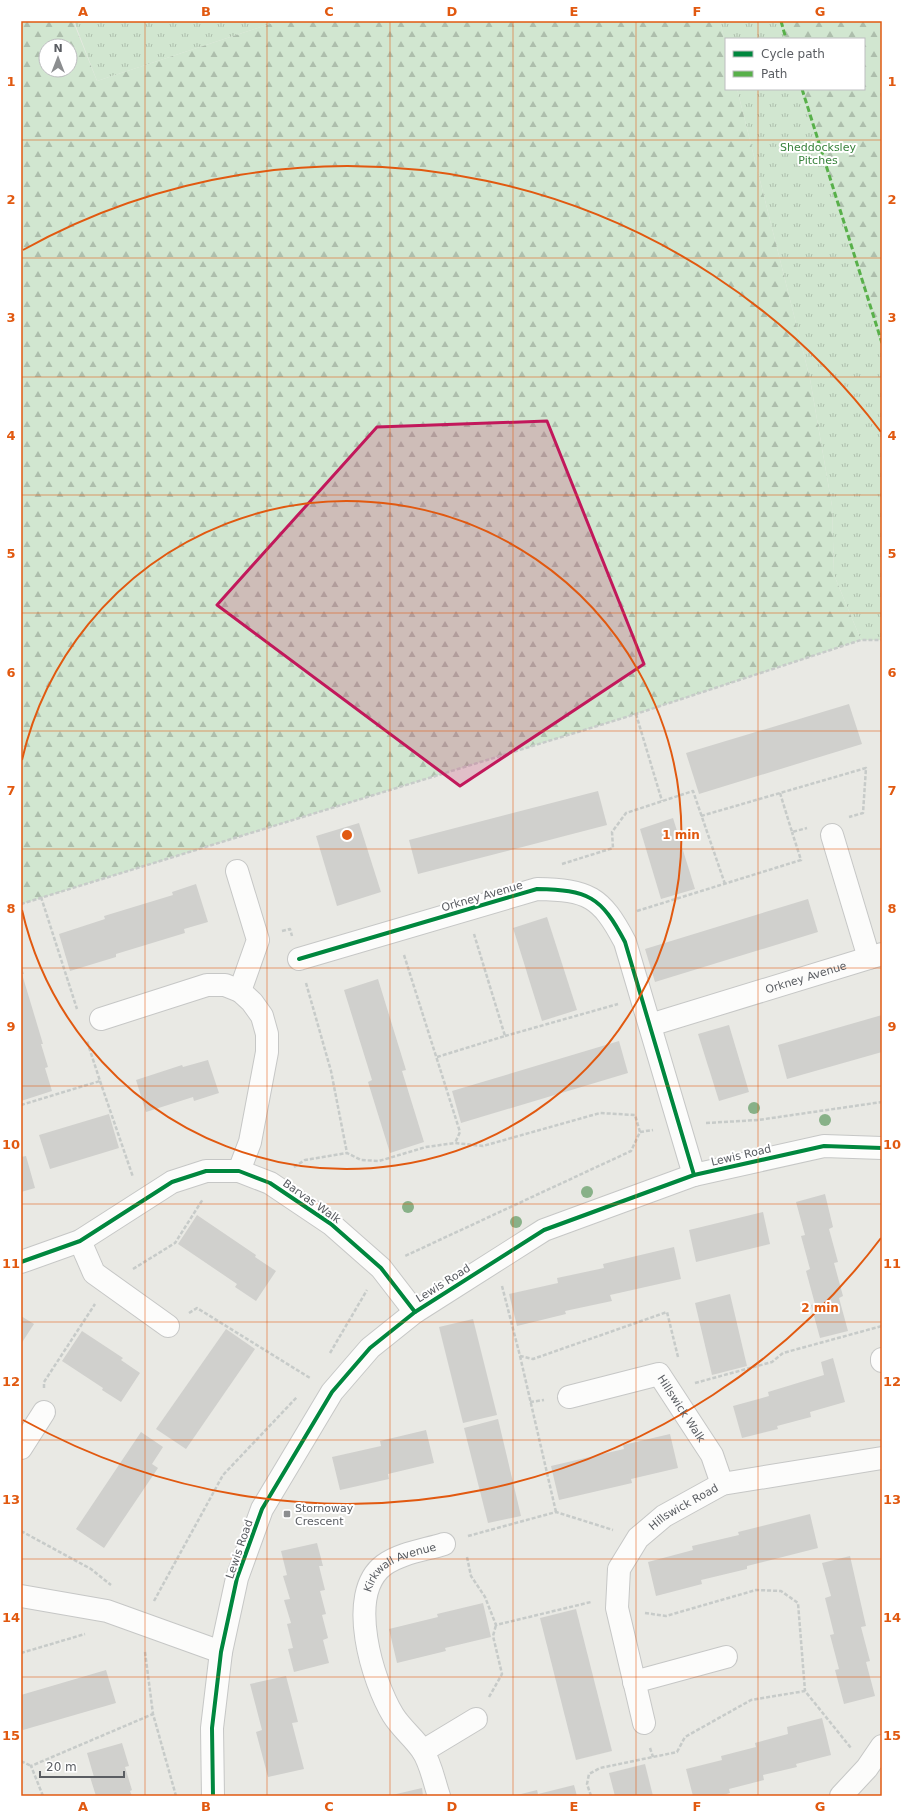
<svg xmlns="http://www.w3.org/2000/svg" width="903" height="1817" font-family="'DejaVu Sans',sans-serif">
	<style>
		.grass { fill: url(#grass-tufts) }
		.forest { fill: url(#forest-firs); fill-rule: evenodd }
		.building { fill: #d0d0cd }
		.lines { fill: none; stroke-linecap: round; stroke-linejoin: round }
		.street-casing { stroke: #c6c7c6; stroke-width: 24 }
		.path { stroke: #c7cbc9; stroke-width: 2.5; stroke-dasharray: 4 2; stroke-linecap: butt }
		.street { stroke: #fcfcfb; stroke-width: 22 }
		.quiet { stroke: #58b04a; stroke-width: 3; stroke-dasharray: 6 3; stroke-linecap: butt }
		.cycleway-casing { stroke: #fff; stroke-width: 6 }
		.cycleway { stroke: #00873e; stroke-width: 4 }
		.tree { fill: #88b188 }
		.marked { fill: #c2185b; fill-opacity: 0.2; stroke: #c2185b; stroke-width: 3; stroke-linejoin: round }
		.grid { fill: none; stroke: #e15910; stroke-width: 1; stroke-opacity: 0.55 }
		.ring { fill: none; stroke: #e15910; stroke-width: 2 }
		.poi-dot { fill: #8c8e90; stroke: #fff; stroke-width: 1.5 }
		.labels { text-anchor: middle; stroke-width: 4; stroke-linejoin: round; paint-order: stroke }
		.park-label { font-size: 11px; fill: #38833d; stroke: #fff }
		.street-label { font-size: 11px; fill: #5a5d62; stroke: #fff }
		.poi-label { font-size: 11px; fill: #5a5d62; stroke: #fff; text-anchor: start }
		.centre { fill: #e15910; stroke: #fff; stroke-width: 2 }
		.ring-label { font-size: 12px; text-anchor: middle; font-weight: bold; fill: #e15910; stroke: #fff; stroke-width: 4; stroke-linejoin: round; paint-order: stroke }
		.neatline { fill: none; stroke: #e15910; stroke-width: 1.5 }
		.grid-label { font-size: 13px; text-anchor: middle; font-weight: bold; fill: #e15910 }
	</style>
	<defs>
		<pattern id="grass-tufts" width="24" height="20" patternUnits="userSpaceOnUse"><rect width="24" height="20" fill="#d1e6d0"/><path d="M3 7l-1-3M5 7V3M7 7l1-3M15 17l-1-3M17 17v-4M19 17l1-3" fill="none" stroke="#adbeac"/></pattern>
		<pattern id="forest-firs" width="22" height="20" patternUnits="userSpaceOnUse"><rect width="22" height="20" fill="#d1e6d0"/><path d="M5 1l3.5 6h-7zM16 11l3.5 6h-7z" fill="#adbeac"/></pattern>
	</defs>
	<rect width="100%" height="100%" fill="#e9e9e4"/>
	<!-- grass -->
	<g class="grass">
		<path d="M74 21H279L97 81Z"/>
		<path d="M720 21H882V640H861L834 575 832 506 810 379 737 89H864V39H726V47Z"/>
	</g>
	<!-- forest -->
	<g class="forest">
		<path d="M21 21H73L97 81 279 21H720L726 47V89H737L810 379 832 506 834 575 861 640 636 714 21 904ZM46 46H70V70H46Z"/>
		<path d="M781 21H882V76L879 92 882 100V343L802 89H864V39H786Z"/>
	</g>
	<!-- building -->
	<g class="building">
		<path d="M849 704 862 744 699 794 686 753Z"/>
		<path d="M598 791 607 825 418 874 409 840Z"/>
		<path d="M673 818 695 889 661 899 640 829Z"/>
		<path d="M359 823 381 892 337 906 316 836Z"/>
		<path d="M196 884 208 922 184 929 185 933 116 954V957L70 971 59 934 105 919 104 916 173 895 172 892Z"/>
		<path d="M808 899 818 932 655 982 645 949Z"/>
		<path d="M547 917 577 1010 542 1021 513 928Z"/>
		<path d="M21 965 24 974H22L43 1044H41L48 1067 45 1068 52 1091 21 1101Z"/>
		<path d="M378 979 406 1070 402 1071 424 1142 390 1153 368 1082 372 1080 344 990Z"/>
		<path d="M882 1015V1052L787 1079 778 1045Z"/>
		<path d="M729 1025 749 1092 719 1101 698 1034Z"/>
		<path d="M619 1041 628 1073 461 1123 452 1091Z"/>
		<path d="M208 1060 219 1093 194 1101 193 1097 146 1112 136 1080 182 1065 183 1067Z"/>
		<path d="M109 1114 119 1148 50 1169 39 1135Z"/>
		<path d="M26 1156 35 1188 21 1192V1157Z"/>
		<path d="M825 1194 833 1227 829 1229 838 1262 834 1263 843 1296 839 1298 848 1331 820 1338 811 1305 815 1304 806 1271 810 1269 801 1236 805 1235 796 1202Z"/>
		<path d="M763 1212 770 1244 696 1262 689 1230Z"/>
		<path d="M197 1215 256 1255 255 1257 276 1271 256 1301 235 1287 237 1284 178 1244Z"/>
		<path d="M674 1247 681 1279 610 1295 612 1301 565 1311 566 1314 517 1326 509 1294 558 1283 557 1278 604 1268 603 1264Z"/>
		<path d="M730 1294 747 1366 712 1375 695 1303Z"/>
		<path d="M21 1316 34 1324 21 1344Z"/>
		<path d="M473 1319 497 1415 463 1423 439 1327Z"/>
		<path d="M226 1329 255 1349 186 1449 156 1429Z"/>
		<path d="M82 1331 123 1358 121 1360 140 1373 121 1402 102 1390 103 1388 62 1361Z"/>
		<path d="M833 1358 845 1402 810 1412 811 1417 777 1426 778 1429 742 1438 733 1406 769 1396 768 1392 824 1375 821 1362Z"/>
		<path d="M498 1419 521 1516 488 1523 464 1428Z"/>
		<path d="M426 1430 434 1463 388 1474 389 1479 340 1490 332 1457 381 1446 380 1441Z"/>
		<path d="M141 1432 163 1447 152 1464 158 1468 104 1548 76 1529Z"/>
		<path d="M670 1434 678 1468 631 1479 632 1483 559 1500 551 1466 624 1449 623 1445Z"/>
		<path d="M810 1514 818 1548 747 1566V1569L701 1580 702 1584 656 1596 648 1562 693 1550 692 1546 739 1535 738 1532Z"/>
		<path d="M317 1543 323 1566H319L325 1590 320 1591 326 1614 322 1615 328 1638 323 1640 329 1663 294 1672 288 1649 293 1648 287 1624 291 1623 284 1600 290 1599 283 1576 287 1575 281 1551Z"/>
		<path d="M850 1556 866 1626 861 1627 870 1661 866 1662 875 1696 844 1704 835 1670 839 1669 830 1635 834 1634 825 1598 831 1596 822 1563Z"/>
		<path d="M483 1603 491 1637 445 1648 446 1651 397 1663 389 1629 438 1617 437 1614Z"/>
		<path d="M576 1609 612 1751 576 1760 540 1618Z"/>
		<path d="M106 1670 116 1703 23 1730 21 1723V1695Z"/>
		<path d="M286 1676 298 1722 292 1723 304 1769 268 1777 256 1732 262 1730 250 1684Z"/>
		<path d="M822 1718 831 1755 796 1764 797 1767 763 1775 764 1780 729 1789 730 1793 720 1796H693L686 1769 722 1760 721 1756 756 1747 755 1743 788 1734 787 1727Z"/>
		<path d="M122 1743 129 1766 125 1767 132 1790 130 1791 132 1796H96L90 1777H94L87 1753Z"/>
		<path d="M645 1764 653 1796H615L609 1773Z"/>
		<path d="M574 1785 577 1796H513L537 1790 538 1794Z"/>
		<path d="M422 1788 423 1796H392V1795Z"/>
	</g>
	<g class="lines">
		<!-- street casing -->
		<g class="street-casing">
			<g id="street">
				<path d="M832 835 869 958"/>
				<path d="M237 871 258 940 240 991"/>
				<path d="M299 959 537 889C588 890 601 896 625 942L694 1175"/>
				<path d="M101 1019 207 985H225L240 991 252 1002 262 1016 267 1034V1052L250 1142 239 1171"/>
				<path id="s1" d="M650 1025 882 954"/>
				<path d="M80 1241 94 1273 168 1326"/>
				<path d="M21 1262 80 1241 172 1182 206 1171H239L270 1183 331 1224 381 1268 415 1312"/>
				<path d="M882 1359V1361"/>
				<path id="s2" d="M569 1397 659 1374 712 1455 722 1484"/>
				<path d="M21 1448 44 1412"/>
				<path d="M21 1596 107 1611 221 1652"/>
				<path d="M634 1682 726 1657"/>
				<path id="s3" d="M644 1723 617 1608 619 1569 638 1538 664 1516 722 1484 882 1458"/>
				<path d="M423 1751 476 1719"/>
				<path d="M213 1796 212 1728 221 1652 237 1578 262 1509 332 1392 370 1348 415 1312 544 1230 694 1175 824 1146 882 1148"/>
				<path id="s4" d="M439 1796C434 1782 431 1763 422 1750 414 1738 401 1728 393 1715 373 1682 345 1594 384 1565 400 1553 425 1550 444 1544"/>
				<path d="M841 1796 867 1768 882 1746"/>
			</g>
		</g>
		<!-- path -->
		<g class="path">
			<path d="M636 714 662 801"/>
			<path d="M780 793 792 832 807 828"/>
			<path d="M701 816 866 768 863 813 849 817"/>
			<path d="M562 864 613 848 612 832 626 813 693 791 725 884"/>
			<path d="M41 897 77 1009"/>
			<path d="M21 904 636 714 861 640H882"/>
			<path d="M637 911 801 860 792 832"/>
			<path d="M282 931 290 929 292 936"/>
			<path d="M404 955 460 1132 455 1143"/>
			<path d="M306 983 331 1071 347 1153"/>
			<path d="M505 1036 618 1004"/>
			<path d="M437 1057 505 1036 474 934"/>
			<path d="M100 1081 133 1177"/>
			<path d="M21 1105 100 1081 87 1041"/>
			<path d="M706 1123 758 1120 882 1102"/>
			<path d="M640 1132 653 1130"/>
			<path d="M294 1167 305 1160 347 1153 361 1160 379 1161 426 1147 455 1143 483 1146 600 1113 635 1115 640 1132 631 1151 405 1256"/>
			<path d="M133 1269 175 1243 203 1199"/>
			<path d="M502 1286 520 1356 533 1359 667 1312 678 1357"/>
			<path d="M189 1313 197 1308 310 1378"/>
			<path d="M330 1353 367 1290"/>
			<path d="M520 1356 556 1512"/>
			<path d="M695 1383 772 1362 783 1353 882 1326"/>
			<path d="M44 1388V1382L95 1304"/>
			<path d="M530 1402 544 1400"/>
			<path d="M21 1531 91 1569 111 1585"/>
			<path d="M468 1536 556 1512 613 1530"/>
			<path d="M467 1557 471 1576 485 1597 496 1625 591 1602"/>
			<path d="M154 1601 223 1475 297 1397"/>
			<path d="M645 1613 666 1616 756 1590 781 1591 798 1603 805 1691"/>
			<path d="M145 1652 153 1714 176 1796"/>
			<path d="M21 1653 85 1634"/>
			<path d="M489 1697 502 1674 493 1636 496 1625"/>
			<path d="M650 1748 653 1757"/>
			<path d="M21 1761 31 1766"/>
			<path d="M43 1796 31 1766 153 1714"/>
			<path d="M591 1796 587 1784 589 1774 600 1768 677 1752 685 1737 751 1700 805 1691 851 1748"/>
		</g>
		<!-- street -->
		<use href="#street" class="street"/>
		<!-- quiet -->
		<g class="quiet">
			<path d="M781 21 786 39"/>
			<path d="M802 89 882 343"/>
		</g>
		<!-- cycleway casing -->
		<g class="cycleway-casing">
			<g id="cycleway">
				<path d="M299 959 537 889C588 890 601 896 625 942L694 1175"/>
				<path d="M21 1262 80 1241 172 1182 206 1171H239L270 1183 331 1224 381 1268 415 1312"/>
				<path d="M213 1796 212 1728 221 1652 237 1578 262 1509 332 1392 370 1348 415 1312 544 1230 694 1175 824 1146 882 1148"/>
			</g>
		</g>
		<!-- cycleway -->
		<use href="#cycleway" class="cycleway"/>
	</g>
	<!-- trees -->
	<g class="tree">
		<circle cx="754" cy="1108" r="6"/>
		<circle cx="825" cy="1120" r="6"/>
		<circle cx="587" cy="1192" r="6"/>
		<circle cx="408" cy="1207" r="6"/>
		<circle cx="516" cy="1222" r="6"/>
	</g>
	<!-- marked area -->
	<path class="marked" d="M547 421 644 664 460 786 217 605 377 427Z"/>
	<!-- grid -->
	<path class="grid" d="M145 21V1796M267 21V1796M390 21V1796M513 21V1796M636 21V1796M758 21V39M758 89V1796M21 140H882M21 258H882M21 377H882M21 495H882M21 613H882M21 731H882M21 849H882M21 968H882M21 1086H882M21 1204H882M21 1322H882M21 1440H882M21 1559H882M21 1677H882"/>
	<!-- distance rings -->
	<g class="ring">
		<path d="M22 760A334 334 0 1 1 22 910"/>
		<path d="M881 1238A669 669 0 0 1 23 1420M23 250A669 669 0 0 1 881 432"/>
	</g>
	<!-- markers -->
	<rect class="poi-dot" x="283" y="1510" width="8" height="8" rx="2"/>
	<g class="labels">
		<!-- park labels -->
		<g class="park-label">
			<text x="818" y="151">Sheddocksley<tspan x="818" dy="13">Pitches</tspan></text>
		</g>
		<!-- street labels -->
		<g class="street-label">
			<text transform="translate(482 896) rotate(-16)" y="4">Orkney Avenue</text>
			<text dy="4" stroke="none"><textPath href="#s1" startOffset="163">Orkney Avenue</textPath></text>
			<text transform="translate(741 1155) rotate(-13)" y="4">Lewis Road</text>
			<text transform="translate(312 1201) rotate(35)" y="4">Barvas Walk</text>
			<text transform="translate(443 1283) rotate(-32)" y="4">Lewis Road</text>
			<text dy="4" stroke="none"><textPath href="#s2" startOffset="134">Hillswick Walk</textPath></text>
			<text dy="4" stroke="none"><textPath href="#s3" startOffset="249">Hillswick Road</textPath></text>
			<text transform="translate(239 1549) rotate(-71)" y="4">Lewis Road</text>
			<text dy="4" stroke="none"><textPath href="#s4" startOffset="267">Kirkwall Avenue</textPath></text>
		</g>
		<!-- poi labels -->
		<g class="poi-label">
			<text x="295" y="1512">Stornoway<tspan x="295" dy="13">Crescent</tspan></text>
		</g>
	</g>
	<circle cx="347" cy="835" r="6" class="centre"/>
	<g class="ring-label">
		<text x="681" y="839">1 min</text>
		<text x="820" y="1312">2 min</text>
	</g>
	<!-- border -->
	<rect width="903" height="1817" fill="none" stroke="#ffffff" stroke-width="44"/>
	<!-- legend -->
	<rect x="725" y="38" width="140" height="52" fill="#ffffff" stroke="#bdbec0"/>
	<rect x="733" y="51" width="20" height="6" fill="#00873e" stroke="#bdbec0"/>
	<text x="761" y="58" font-size="12" fill="#5a5d62">Cycle path</text>
	<rect x="733" y="71" width="20" height="6" fill="#58b04a" stroke="#bdbec0"/>
	<text x="761" y="78" font-size="12" fill="#5a5d62">Path</text>
	<!-- north arrow -->
	<g transform="translate(58 58)"><circle r="19" fill="#ffffff" stroke="#bdbec0"/>
	<path d="M0-3L7 15L0 10L-7 15Z" fill="#8c8e90"/>
	<text y="-6" font-size="11" font-weight="bold" text-anchor="middle" fill="#5a5d62">N</text>
	</g>
	<!-- scale -->
	<path d="M40 1771v6h84v-6" fill="none" stroke="#5a5d62" stroke-width="2"/>
	<text x="46" y="1771" font-size="12" fill="#5a5d62" stroke="#ffffff" stroke-width="3" paint-order="stroke">20 m</text>
	<rect x="22" y="22" width="859" height="1773" class="neatline"/>
	<g class="grid-label">
		<text x="83" y="16">A</text>
		<text x="206" y="16">B</text>
		<text x="329" y="16">C</text>
		<text x="452" y="16">D</text>
		<text x="574" y="16">E</text>
		<text x="697" y="16">F</text>
		<text x="820" y="16">G</text>
		<text x="11" y="86">1</text>
		<text x="892" y="86">1</text>
		<text x="11" y="204">2</text>
		<text x="892" y="204">2</text>
		<text x="11" y="322">3</text>
		<text x="892" y="322">3</text>
		<text x="11" y="440">4</text>
		<text x="892" y="440">4</text>
		<text x="11" y="558">5</text>
		<text x="892" y="558">5</text>
		<text x="11" y="677">6</text>
		<text x="892" y="677">6</text>
		<text x="11" y="795">7</text>
		<text x="892" y="795">7</text>
		<text x="11" y="913">8</text>
		<text x="892" y="913">8</text>
		<text x="11" y="1031">9</text>
		<text x="892" y="1031">9</text>
		<text x="11" y="1149">10</text>
		<text x="892" y="1149">10</text>
		<text x="11" y="1268">11</text>
		<text x="892" y="1268">11</text>
		<text x="11" y="1386">12</text>
		<text x="892" y="1386">12</text>
		<text x="11" y="1504">13</text>
		<text x="892" y="1504">13</text>
		<text x="11" y="1622">14</text>
		<text x="892" y="1622">14</text>
		<text x="11" y="1740">15</text>
		<text x="892" y="1740">15</text>
		<text x="83" y="1811">A</text>
		<text x="206" y="1811">B</text>
		<text x="329" y="1811">C</text>
		<text x="452" y="1811">D</text>
		<text x="574" y="1811">E</text>
		<text x="697" y="1811">F</text>
		<text x="820" y="1811">G</text>
	</g>
</svg>
